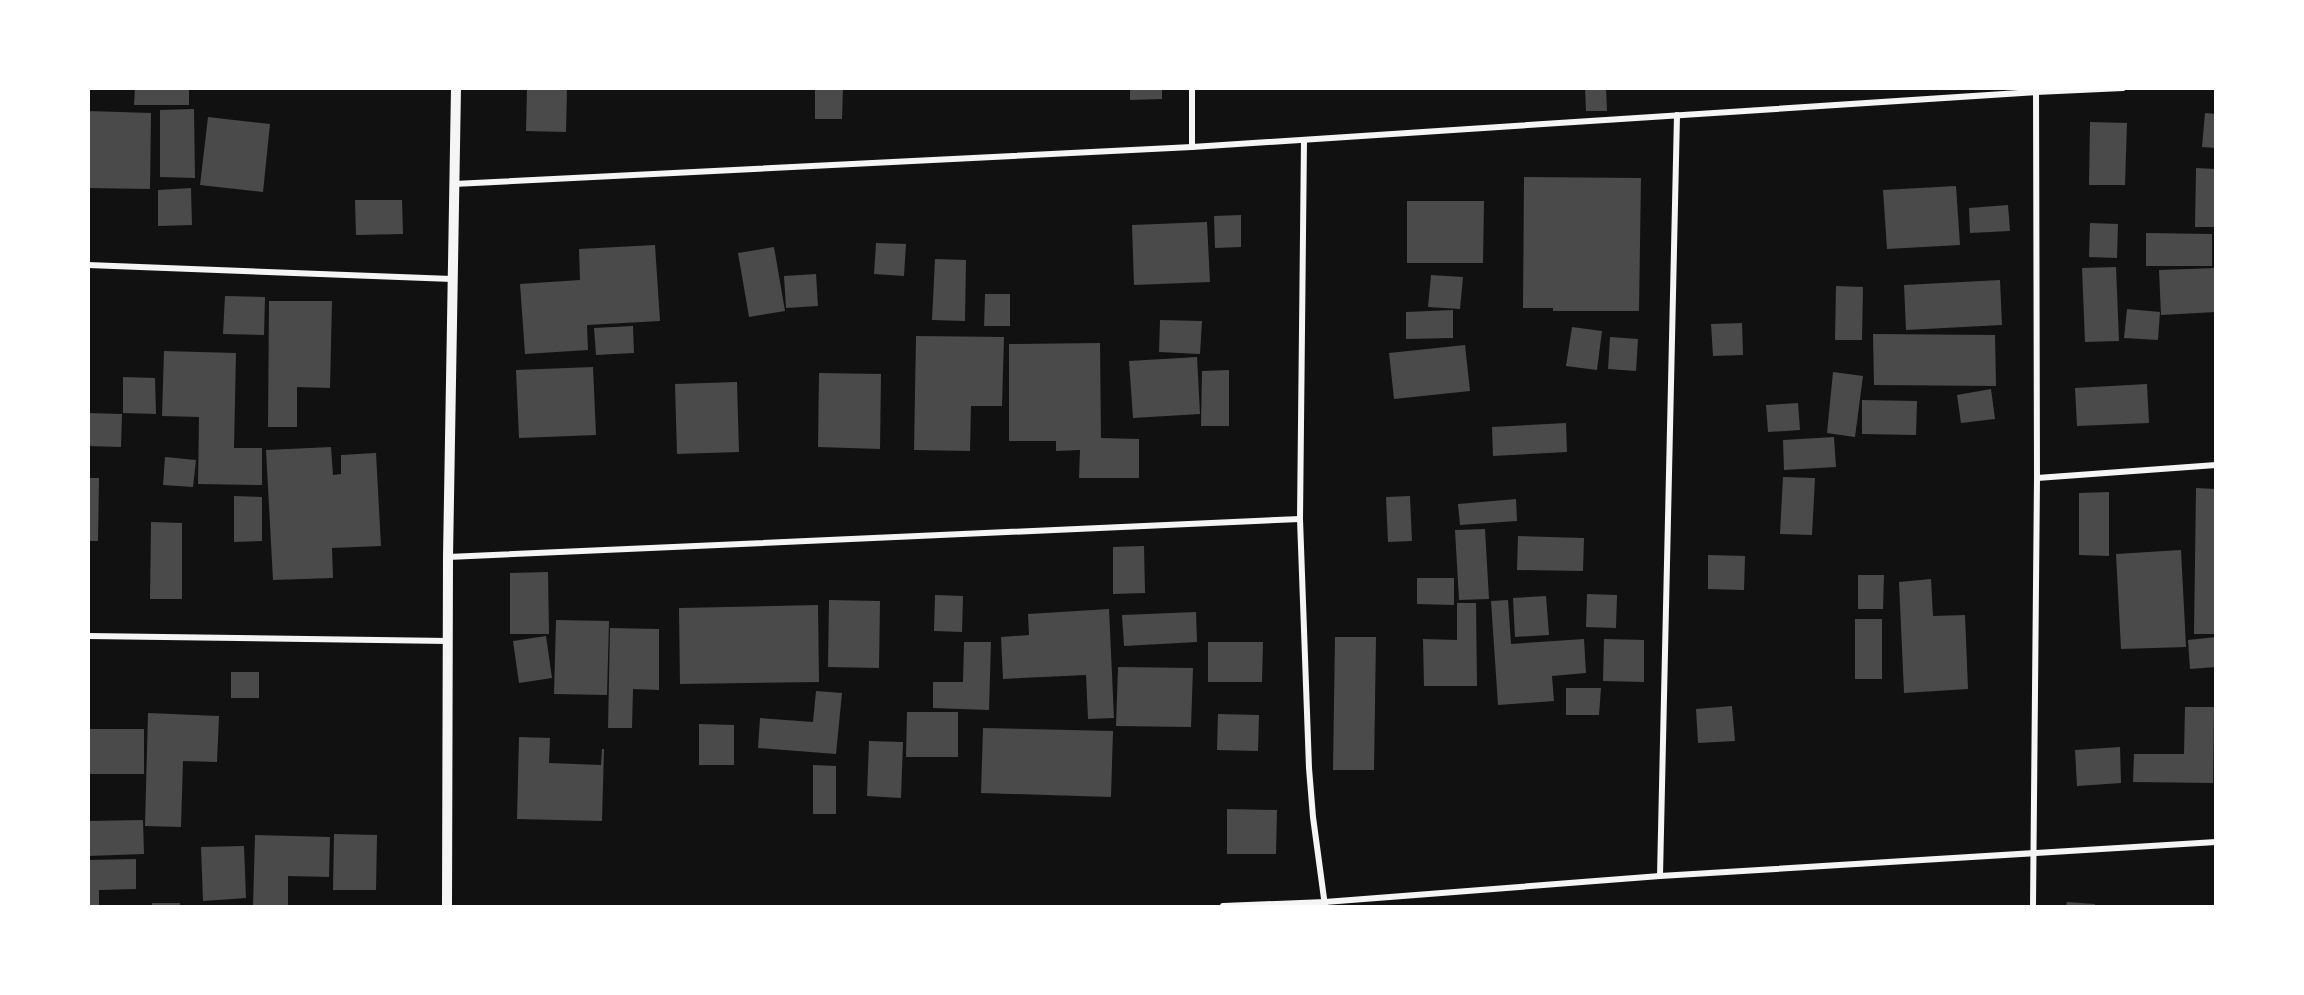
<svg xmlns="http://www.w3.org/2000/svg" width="2304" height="995" font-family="'Libre Baskerville',serif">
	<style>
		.building { fill: #4a4a4a }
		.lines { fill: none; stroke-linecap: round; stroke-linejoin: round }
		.minor { stroke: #f5f5f5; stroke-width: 6 }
		.tertiary { stroke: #f5f5f5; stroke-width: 10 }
	</style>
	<rect width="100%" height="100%" fill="#111"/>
	<!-- building -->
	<g class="building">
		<path d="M135 88H189V105H134Z"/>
		<path d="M527 88H567L566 132 526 131Z"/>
		<path d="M815 88H843L842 119H815Z"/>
		<path d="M1130 88H1162V99L1130 100Z"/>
		<path d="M1585 88H1606L1607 111H1586Z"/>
		<path d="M194 109 195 178 160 177V110Z"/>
		<path d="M88 111 151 113 150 189 88 188Z"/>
		<path d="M2205 113 2216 114V148L2202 147Z"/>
		<path d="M208 117 270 124 263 192 200 185Z"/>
		<path d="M2090 122 2127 123 2125 185H2089Z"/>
		<path d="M2196 168 2216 169V227H2195Z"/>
		<path d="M1524 177 1641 178 1639 311H1553V308H1523Z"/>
		<path d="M1956 186 1960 245 1887 249 1883 190Z"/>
		<path d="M191 188 192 225 158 226V190Z"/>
		<path d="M355 200H402L403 234 356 235Z"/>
		<path d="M1407 201H1484L1483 263H1407Z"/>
		<path d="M2008 205 2010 231 1970 233 1969 208Z"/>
		<path d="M1241 215V247L1215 248 1214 216Z"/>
		<path d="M1207 222 1210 282 1134 285 1132 225Z"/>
		<path d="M2090 223 2118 224 2117 258 2089 257Z"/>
		<path d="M2146 233 2212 234V266H2146Z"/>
		<path d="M876 243 906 244 904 276 874 274Z"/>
		<path d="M655 245 660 321 587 325 588 350 525 354 520 284 580 280 579 249Z"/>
		<path d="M774 247 785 311 749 317 738 253Z"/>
		<path d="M935 259 966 260 965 321 932 320Z"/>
		<path d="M2116 267 2119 341 2085 342 2082 268Z"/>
		<path d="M2216 268V312L2161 315 2159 270Z"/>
		<path d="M816 274 818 306 786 308 784 276Z"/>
		<path d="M1431 275 1463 277 1460 309 1428 307Z"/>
		<path d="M2000 280 2002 325 1906 330 1904 285Z"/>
		<path d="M1836 286 1863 287 1862 340H1835Z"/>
		<path d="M985 294H1010V326H984Z"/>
		<path d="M225 296 265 297 264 335 223 334Z"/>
		<path d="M269 301H332L330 388 297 387V427H268Z"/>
		<path d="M2127 309 2160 312 2158 340 2124 338Z"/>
		<path d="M1453 310V338L1406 339V312Z"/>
		<path d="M1160 320 1202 321 1200 354 1159 352Z"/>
		<path d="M1742 323 1743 355 1713 356 1711 324Z"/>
		<path d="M633 326 634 353 596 355 594 328Z"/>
		<path d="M1572 327 1602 331 1597 370 1566 366Z"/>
		<path d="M1873 334 1995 335 1996 386 1874 385Z"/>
		<path d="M916 336 1004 337 1002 406H971L970 451 914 450Z"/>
		<path d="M1610 337 1638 339 1636 371 1608 369Z"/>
		<path d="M1100 343 1101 438 1139 439V478H1079L1080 450 1056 451V441H1009V344Z"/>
		<path d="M1465 345 1470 391 1394 399 1389 353Z"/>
		<path d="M164 351 236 353 234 448H262V485L198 484 199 417 162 416Z"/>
		<path d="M1197 357 1200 414 1133 418 1129 361Z"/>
		<path d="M593 367 596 435 519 438 516 370Z"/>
		<path d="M1229 370V426H1201L1202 371Z"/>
		<path d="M1833 372 1863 376 1855 437 1827 433Z"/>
		<path d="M819 373 881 374 880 449 818 447Z"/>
		<path d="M123 377 155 378 156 414 123 413Z"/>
		<path d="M737 382 739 452 677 454 675 384Z"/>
		<path d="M2147 384 2149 423 2077 426 2075 388Z"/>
		<path d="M1991 389 1995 419 1961 423 1957 395Z"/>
		<path d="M1862 400 1917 401 1916 435 1862 434Z"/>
		<path d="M1798 403 1800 430 1768 432 1766 405Z"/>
		<path d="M88 413 122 414 121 447 88 446Z"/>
		<path d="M1566 423 1567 452 1493 456 1492 427Z"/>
		<path d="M1834 437 1836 467 1784 470 1783 440Z"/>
		<path d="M331 447 333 475 341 474V455L376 453 381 546 332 548 333 578 273 580 266 450Z"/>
		<path d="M165 457 196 460 193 487 163 485Z"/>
		<path d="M1783 477 1815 478 1812 535 1780 534Z"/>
		<path d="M88 478H99L98 541H88Z"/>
		<path d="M2196 488 2216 489V634H2194Z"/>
		<path d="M2109 492V556L2079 555V493Z"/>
		<path d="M234 496 262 497V541L234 542Z"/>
		<path d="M1410 496 1412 541 1388 542 1386 497Z"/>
		<path d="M1516 499 1517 521 1460 525 1458 504Z"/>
		<path d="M151 522 182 523V599H150Z"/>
		<path d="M1485 529 1489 599 1459 600 1455 530Z"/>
		<path d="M1518 536 1584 538 1583 571 1517 570Z"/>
		<path d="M1144 546 1145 593 1113 594V547Z"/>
		<path d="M2181 550 2186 647 2121 649 2116 554Z"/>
		<path d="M1708 555 1745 556 1744 590 1708 589Z"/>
		<path d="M548 572 549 634H510V573Z"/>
		<path d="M1858 575H1884L1883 609H1858Z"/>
		<path d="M1417 578H1454V605L1417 604Z"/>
		<path d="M1931 579 1933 616 1965 615 1968 689 1904 693 1899 582Z"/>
		<path d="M1587 594 1617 595 1616 628 1586 627Z"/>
		<path d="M935 595 963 596 962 632 934 631Z"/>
		<path d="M1546 596 1549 635 1515 637 1513 598Z"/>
		<path d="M829 600 880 601 879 668 828 667Z"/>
		<path d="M1508 600 1511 644 1584 639 1586 673 1552 676 1554 701 1498 705 1491 601Z"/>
		<path d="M1457 603H1476L1477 686H1424L1423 639 1457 640Z"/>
		<path d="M818 605 819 682 680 684 679 608Z"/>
		<path d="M1109 609 1114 718 1088 719 1086 675 1003 679 1001 637 1029 635 1028 614Z"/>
		<path d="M1196 612 1197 642 1124 646 1122 615Z"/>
		<rect x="1855" y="619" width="27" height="60"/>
		<path d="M556 620 609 621 607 695 554 694Z"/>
		<path d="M610 628 659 629V690L633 689 632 728H608Z"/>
		<path d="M546 636 552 678 519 683 513 641Z"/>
		<path d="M1335 637H1376L1374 770H1333Z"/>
		<path d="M2216 637V667L2190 669 2188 640Z"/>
		<path d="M1604 639 1644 640V682L1603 681Z"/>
		<path d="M964 642H991L989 710 933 708V682H963Z"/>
		<path d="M1208 642H1263L1262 682H1208Z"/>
		<path d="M1118 667 1193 668 1191 727 1116 726Z"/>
		<rect x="231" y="672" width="28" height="26"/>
		<path d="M1566 688H1601L1599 715H1566Z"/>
		<path d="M816 691 842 693 836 754 758 748 760 718 813 722Z"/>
		<path d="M1732 706 1735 741 1698 743 1696 709Z"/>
		<path d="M2185 707H2214L2213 783 2133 782 2134 754H2184Z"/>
		<path d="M907 712H958V757H906Z"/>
		<path d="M148 713 219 716 217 762 183 761 181 827 145 826Z"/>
		<path d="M1218 714 1259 715 1258 751 1217 750Z"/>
		<path d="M699 724 734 725V765H699Z"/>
		<path d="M983 728 1113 731 1111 797 981 793Z"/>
		<rect x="88" y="729" width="56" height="45"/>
		<path d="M519 737 550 738 549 763 601 765 602 749H604L602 821 517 819Z"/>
		<path d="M869 741 903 742 901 798 867 796Z"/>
		<path d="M2120 747 2121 783 2077 786 2075 750Z"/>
		<path d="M813 765 836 766V814H813Z"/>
		<path d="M1227 809 1277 810 1276 854H1227Z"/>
		<path d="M143 820 144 854 88 856V821Z"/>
		<path d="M334 834 377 835 376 890H333Z"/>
		<path d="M255 835 330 837 329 877 288 876V906H253Z"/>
		<path d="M244 846 246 898 203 901 201 847Z"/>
		<path d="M136 859V889L99 890V906H88V860Z"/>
		<path d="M2067 902 2095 904V906H2066Z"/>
		<rect x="152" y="903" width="28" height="3"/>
	</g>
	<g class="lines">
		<!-- minor -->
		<g class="minor">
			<path d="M1304 140 1300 519 1309 768 1313 817 1325 906"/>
			<path d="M1192 147V88"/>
			<path d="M454 184 1192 147 2036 92 2123 88"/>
			<path d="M88 265 452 279"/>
			<path d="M2037 478 2216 465"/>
			<path d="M448 557 1300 519"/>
			<path d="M88 636 448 641"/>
			<path d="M1660 876 1677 115"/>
			<path d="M1223 906 1325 902 1660 876 2216 842"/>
			<path d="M2033 906 2037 478 2036 89"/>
		</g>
		<!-- tertiary -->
		<path class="tertiary" d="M447 906 448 557 456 88"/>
	</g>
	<!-- border -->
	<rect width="2304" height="995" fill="none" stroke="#ffffff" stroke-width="180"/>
</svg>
